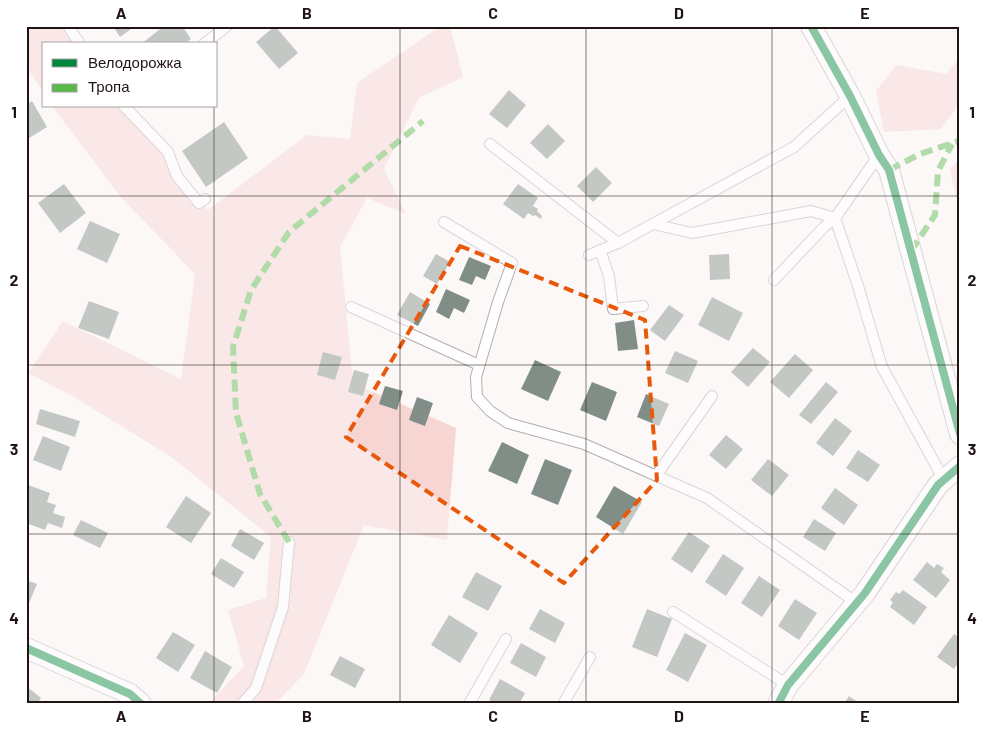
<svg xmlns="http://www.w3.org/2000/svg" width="986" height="730" font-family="Barlow,sans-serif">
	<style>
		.green { fill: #f6d5d2 }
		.building { fill: #818e88 }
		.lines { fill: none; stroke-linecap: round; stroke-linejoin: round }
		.lane-casing { stroke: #b4adac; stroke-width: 12 }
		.street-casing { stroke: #b4adac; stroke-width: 22 }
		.lane { stroke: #fffefe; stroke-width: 10 }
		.street { stroke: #fffefe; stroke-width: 20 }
		.quiet { stroke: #58b947; stroke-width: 6; stroke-dasharray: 12 6; stroke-linecap: butt }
		.cycleway-casing { stroke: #fff; stroke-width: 11 }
		.cycleway { stroke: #00873e; stroke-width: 8 }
		.marked { fill: none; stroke: #e8590c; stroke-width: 4; stroke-dasharray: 10 6; stroke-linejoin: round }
		.grid { fill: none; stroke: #201514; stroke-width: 1; stroke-opacity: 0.55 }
		.neatline { fill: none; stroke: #201514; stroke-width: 2 }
		.grid-label { font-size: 16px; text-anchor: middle; font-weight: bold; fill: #201514 }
	</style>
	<rect width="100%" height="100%" fill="#fcf8f7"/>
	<!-- green -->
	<g class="green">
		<path d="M26 26H64L75 44H44V93L26 66Z"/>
		<path d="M441 26H450L463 77 419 98 384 169 406 214 367 198 340 247 353 383 456 428 447 540 364 525 304 674 275 704H208L244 666 228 610 266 598 271 537 170 456 74 397 28 373 63 321 181 379 195 274 119 195 52 106H125L208 210 307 135 350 139 357 83Z"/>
		<path d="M960 58V103L941 129 884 132 876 91 896 65 946 74Z"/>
		<path d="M960 159V214L950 169Z"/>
	</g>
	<!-- building -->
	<g class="building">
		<path d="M113 26H135L120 37Z"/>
		<path d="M164 26H182L191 39 184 44H141Z"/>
		<path d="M275 26 298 53 279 69 256 42Z"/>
		<path d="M509 90 526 105 507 128 489 114Z"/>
		<path d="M32 101 47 127 26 140V105Z"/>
		<path d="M224 122 248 158 206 187 182 151Z"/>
		<path d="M548 124 565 141 547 159 530 143Z"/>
		<path d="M596 167 612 183 593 202 577 186Z"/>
		<path d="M64 184 86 213 60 233 38 203Z"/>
		<path d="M518 184 538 198 533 206 538 209 537 211 542 216 541 219 535 215 533 216 528 213 524 219 503 204Z"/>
		<path d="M90 221 120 234 107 263 77 249Z"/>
		<path d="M436 254 450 262 437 284 423 276Z"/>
		<path d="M729 254 730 279 710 280 709 255Z"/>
		<path d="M469 257 491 266 485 280 476 276 472 285 459 280Z"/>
		<path d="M446 289 470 300 464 313 454 308 449 319 436 312Z"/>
		<path d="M410 292 430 304 418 326 397 315Z"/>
		<path d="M712 297 743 313 729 341 698 325Z"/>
		<path d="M89 301 119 312 109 339 78 328Z"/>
		<path d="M669 305 684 315 665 341 650 330Z"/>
		<path d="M634 320 638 349 618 351 615 323Z"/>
		<path d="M753 348 770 362 748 387 731 372Z"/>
		<path d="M675 351 698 361 688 383 665 373Z"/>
		<path d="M323 352 342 357 335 380 317 375Z"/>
		<path d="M795 354 813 370 789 398 770 382Z"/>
		<path d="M535 360 561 372 548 401 521 389Z"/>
		<path d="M354 370 369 374 363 396 348 392Z"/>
		<path d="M592 382 617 392 606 421 580 410Z"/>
		<path d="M826 382 838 392 811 424 799 415Z"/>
		<path d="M385 386 403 391 397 410 379 404Z"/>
		<path d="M646 394 669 404 659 426 637 417Z"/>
		<path d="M417 397 433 403 425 426 409 420Z"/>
		<path d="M40 409 80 421 75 437 36 424Z"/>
		<path d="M835 418 852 431 833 456 816 443Z"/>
		<path d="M726 435 743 449 726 469 709 455Z"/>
		<path d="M43 436 70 447 61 471 33 460Z"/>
		<path d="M502 442 529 455 517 484 488 471Z"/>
		<path d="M858 450 880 465 868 482 846 468Z"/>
		<path d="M545 459 572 470 558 505 531 494Z"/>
		<path d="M768 459 789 475 772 496 751 480Z"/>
		<path d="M28 485 50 493 47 502 56 505 53 513 65 517 62 528 48 523 45 530 26 523V492Z"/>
		<path d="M614 486 642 502 623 534 596 517Z"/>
		<path d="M835 488 858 505 844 525 821 508Z"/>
		<path d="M186 496 211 513 191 543 166 527Z"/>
		<path d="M814 519 836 533 825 551 803 537Z"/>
		<path d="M81 520 108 533 100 548 73 535Z"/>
		<path d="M240 529 264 543 254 560 231 546Z"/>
		<path d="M689 532 710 546 692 573 671 559Z"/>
		<path d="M723 554 744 568 726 596 705 582Z"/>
		<path d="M221 558 244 572 234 588 211 574Z"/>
		<path d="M927 562 934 568 937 564 944 568 941 572 950 580 936 598 913 580Z"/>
		<path d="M476 572 502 586 488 611 462 597Z"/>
		<path d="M759 576 780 590 762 617 741 603Z"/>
		<path d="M26 580 37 584 26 610Z"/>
		<path d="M903 590 927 607 914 625 890 607 893 602 890 600 896 592 899 594Z"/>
		<path d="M795 599 817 613 799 640 778 626Z"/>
		<path d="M540 609 565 623 555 643 529 629Z"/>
		<path d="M647 609 672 619 657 657 632 647Z"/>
		<path d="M449 615 478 633 460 663 431 645Z"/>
		<path d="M173 632 195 645 178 672 156 658Z"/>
		<path d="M685 633 707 645 688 682 666 670Z"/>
		<path d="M954 634 960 638V660L954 669 937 657Z"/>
		<path d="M521 643 546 657 536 677 510 663Z"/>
		<path d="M205 651 232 667 217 693 190 678Z"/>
		<path d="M340 656 365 669 355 688 330 675Z"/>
		<path d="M500 679 525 693 519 704H497L489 700Z"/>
		<path d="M26 686 41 698 37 704H26Z"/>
		<path d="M849 696 860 704H844Z"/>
	</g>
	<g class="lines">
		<!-- lane casing -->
		<g class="lane-casing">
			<g id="lane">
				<path d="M68 26 80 44"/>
				<path d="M204 44 227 26"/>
				<path d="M124 106 168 152 177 176 199 203 205 199"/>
				<path d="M490 144 618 243"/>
				<path d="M879 155 835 218 858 286 882 367 944 480"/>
				<path d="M444 222 512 263 498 302 476 377 477 397 490 411 508 423 584 444 707 498 857 603"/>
				<path d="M653 224 692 233 811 211 835 218"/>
				<path d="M600 250 609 276 613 309 643 306"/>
				<path d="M589 255 618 243 794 147 850 96"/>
				<path d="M774 280 824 227 835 218"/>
				<path d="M351 307 479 365"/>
				<path d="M656 476 712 396"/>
				<path d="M673 612 788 685"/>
				<path d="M242 704 256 688 283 607 289 542"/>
				<path d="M469 704 506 639"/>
				<path d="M563 704 590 657"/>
			</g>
		</g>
		<!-- street casing -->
		<g class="street-casing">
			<g id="street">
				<path d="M811 26 850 96 879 155 889 170 960 434"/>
				<path d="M26 648 130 694 141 704"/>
				<path d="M778 704 788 685 865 593 938 485 960 466"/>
			</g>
		</g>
		<!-- lane -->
		<use href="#lane" class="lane"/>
		<!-- street -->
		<use href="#street" class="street"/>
		<!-- quiet -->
		<g class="quiet">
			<path d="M889 170 920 154 956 142 960 140"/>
			<path d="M911 251 935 215 938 171 952 144"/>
			<path d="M289 542 260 494 236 413 233 347 251 290 289 232 423 121"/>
		</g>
		<!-- cycleway casing -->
		<g class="cycleway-casing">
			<g id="cycleway">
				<path d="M811 26 850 96 879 155 889 170 960 434"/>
				<path d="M26 648 130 694 141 704"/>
				<path d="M778 704 788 685 865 593 938 485 960 466"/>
			</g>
		</g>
		<!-- cycleway -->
		<use href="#cycleway" class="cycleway"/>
	</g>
	<!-- marked area -->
	<path d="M0 0H986V730H0ZM460 246 645 320 657 480 564 583 346 437Z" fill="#fcf8f7" fill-opacity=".55" fill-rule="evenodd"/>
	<path class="marked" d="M460 246 645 320 657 480 564 583 346 437Z"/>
	<!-- grid -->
	<path class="grid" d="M214 26V44M400 26V704M586 26V704M772 26V704M214 106V704M26 196H960M26 365H960M26 534H960"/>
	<!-- border -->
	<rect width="986" height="730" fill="none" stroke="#ffffff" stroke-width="55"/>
	<!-- legend -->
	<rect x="42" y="42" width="175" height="65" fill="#ffffff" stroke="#a6a1a1"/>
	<rect x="52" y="59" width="25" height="8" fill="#00873e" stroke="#a6a1a1"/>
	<text x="88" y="68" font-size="15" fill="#201514">Велодорожка</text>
	<rect x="52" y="84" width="25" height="8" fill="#58b947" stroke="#a6a1a1"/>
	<text x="88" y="92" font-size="15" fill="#201514">Тропа</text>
	<rect x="28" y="28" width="930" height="674" class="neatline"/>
	<g class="grid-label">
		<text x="121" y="19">A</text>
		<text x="307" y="19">B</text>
		<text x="493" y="19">C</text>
		<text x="679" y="19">D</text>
		<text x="865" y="19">E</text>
		<text x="14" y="118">1</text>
		<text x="972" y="118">1</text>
		<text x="14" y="286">2</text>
		<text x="972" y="286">2</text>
		<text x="14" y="455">3</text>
		<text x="972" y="455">3</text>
		<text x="14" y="624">4</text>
		<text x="972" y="624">4</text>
		<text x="121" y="722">A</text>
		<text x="307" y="722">B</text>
		<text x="493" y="722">C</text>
		<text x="679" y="722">D</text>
		<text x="865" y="722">E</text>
	</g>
</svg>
